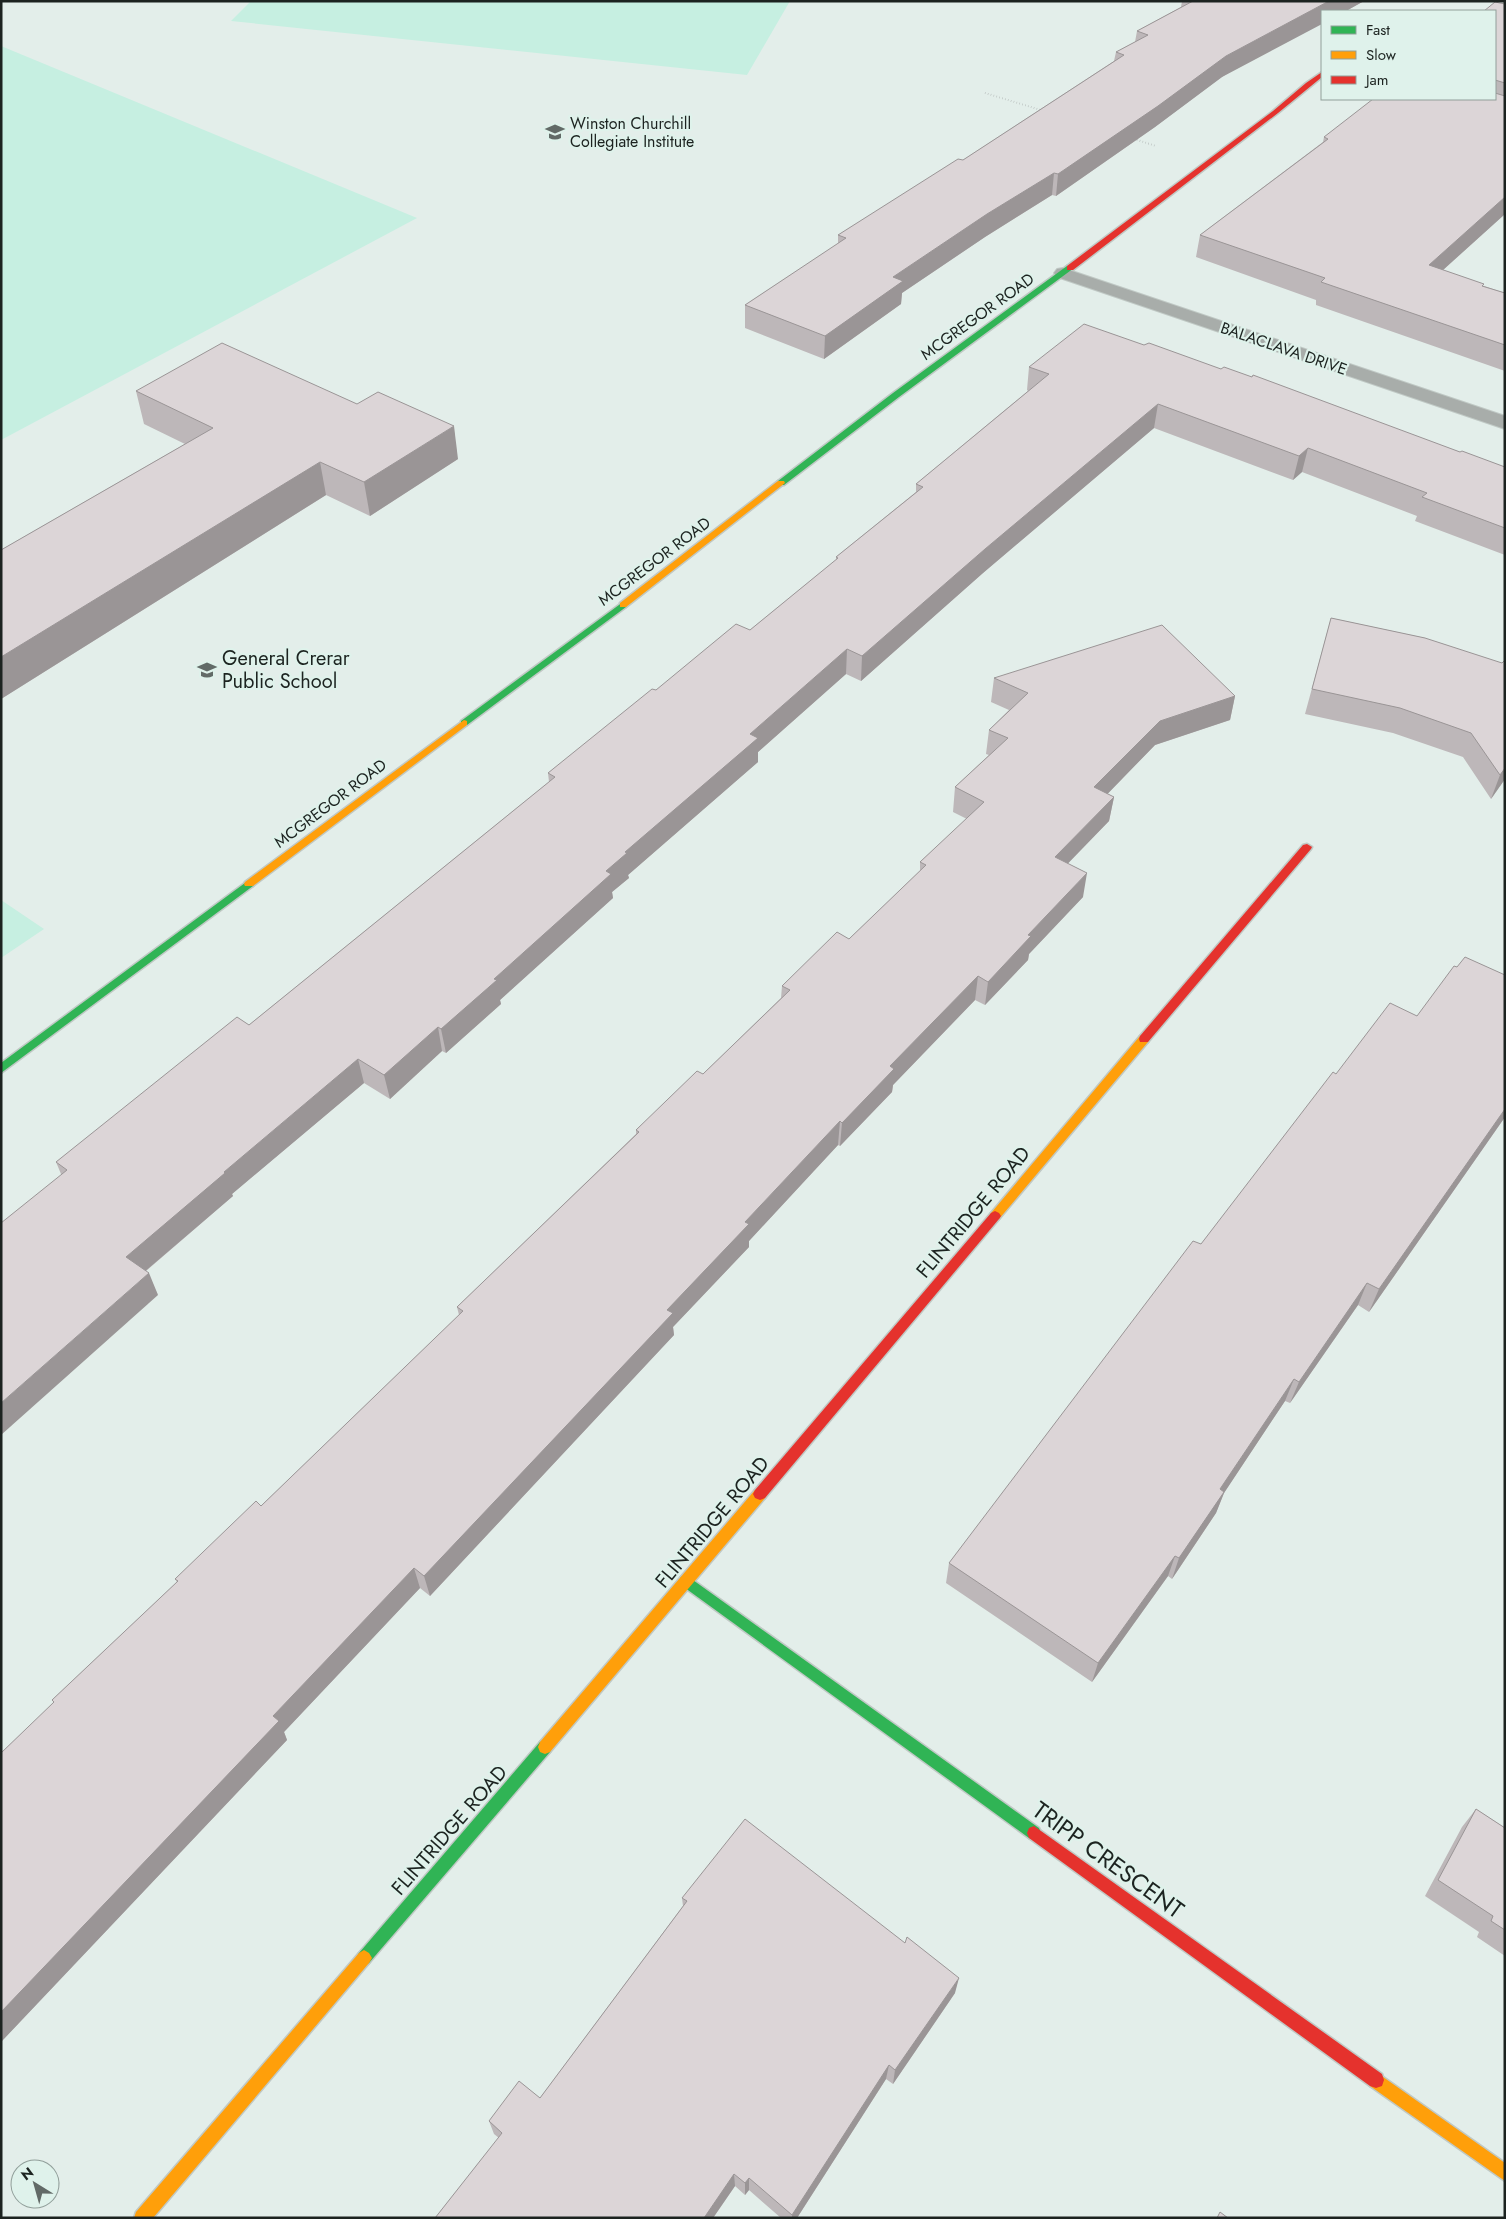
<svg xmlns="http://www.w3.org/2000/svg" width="1506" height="2219" font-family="Jost,sans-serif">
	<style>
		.green { fill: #c6efe1 }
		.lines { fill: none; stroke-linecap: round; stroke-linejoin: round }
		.street-casing { stroke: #c0c9c5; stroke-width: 2 }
		.fast-casing { stroke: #c0c9c5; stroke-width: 3 }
		.slow-casing { stroke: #c0c9c5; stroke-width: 3 }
		.jam-casing { stroke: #c0c9c5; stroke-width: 3 }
		.path { stroke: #aeb3b2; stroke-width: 2; stroke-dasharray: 0.5 2.5; stroke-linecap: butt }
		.street { fill: #a8adaa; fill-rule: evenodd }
		.fast { fill: #30b455; fill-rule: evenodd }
		.slow { fill: #ff9f0a; fill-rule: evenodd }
		.jam { fill: #e5322d; fill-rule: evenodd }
		.wall { fill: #bdb7b9 }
		.shaded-wall { fill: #9a9596 }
		.building { fill: #dcd5d7; stroke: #9a9596 }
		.labels { text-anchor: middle; stroke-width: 4.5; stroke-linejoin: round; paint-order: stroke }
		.far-poi-label { font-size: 16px; fill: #1c2320; stroke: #dff2eb; text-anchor: start }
		.far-street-label { font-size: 16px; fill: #1c2320; stroke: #dff2eb }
		.poi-label { font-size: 20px; fill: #1c2320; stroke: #dff2eb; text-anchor: start }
		.street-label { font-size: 20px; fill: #1c2320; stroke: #dff2eb }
		.near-street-label { font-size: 24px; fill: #1c2320; stroke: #dff2eb }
	</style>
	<rect width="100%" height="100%" fill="#e3eeea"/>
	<!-- green -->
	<g class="green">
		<path d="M251 1H790L747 75 231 21Z"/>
		<path d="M1 46 417 218 1 440Z"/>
		<path d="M1 900 44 929 1 958Z"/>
	</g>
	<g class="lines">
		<!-- street casing -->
		<g class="street-casing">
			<path id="street" d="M1063 268 1505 416V429L1057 277 1054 273 1057 269Z"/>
		</g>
		<!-- fast casing -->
		<g class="fast-casing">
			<g id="fast">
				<path d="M1067 266 1074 268 899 397 784 485H778V481L893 393Z"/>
				<path d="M623 602 627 605 626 607 467 725H461V721Z"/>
				<path d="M249 880 253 882 254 884 253 886 1 1073V1063Z"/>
				<path d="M686 1575 1039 1828 1041 1833 1039 1838 1034 1840 1029 1838 681 1585 679 1581 681 1577Z"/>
				<path d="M545 1740 550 1742 552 1747 550 1752 369 1963 364 1966 359 1963 356 1958 359 1953 540 1742Z"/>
			</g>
		</g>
		<!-- slow casing -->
		<g class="slow-casing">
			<g id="slow">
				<path d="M778 481H784L785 483 626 607H620V603Z"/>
				<path d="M464 720 467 721V725L253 886H245L244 884 245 882Z"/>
				<path d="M1144 1035 1149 1039 1148 1042 999 1219H991L989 1216 991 1213 1140 1036Z"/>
				<path d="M760 1488 765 1490 767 1494 765 1498 550 1752 545 1754 540 1752 538 1747 540 1742 755 1490Z"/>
				<path d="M364 1950 369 1953 372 1958 369 1963 153 2218H134L136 2212 359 1953Z"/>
				<path d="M1376 2072 1505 2163V2181L1370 2086 1368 2080 1370 2074Z"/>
			</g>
		</g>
		<!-- jam casing -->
		<g class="jam-casing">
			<g id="jam">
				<path d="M1322 72V77L1278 113 1073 270H1067V266L1273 111 1306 83Z"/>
				<path d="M1307 844 1312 847 1311 849 1148 1042H1140L1139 1039 1140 1036 1303 845Z"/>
				<path d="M995 1211 999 1213 1001 1216 999 1219 765 1498 760 1500 755 1498 753 1494 755 1490 991 1213Z"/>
				<path d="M1034 1826 1382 2074 1384 2080 1382 2086 1376 2088 1370 2086 1029 1838 1027 1833 1029 1828Z"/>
			</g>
		</g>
		<!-- path -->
		<g class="path">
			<path d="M985 93 1044 111"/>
			<path d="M1134 139 1156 146"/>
		</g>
		<!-- street -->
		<use href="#street" class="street"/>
		<!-- fast -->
		<use href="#fast" class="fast"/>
		<!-- slow -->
		<use href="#slow" class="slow"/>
		<!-- jam -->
		<use href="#jam" class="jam"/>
	</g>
	<!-- wall -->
	<g class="wall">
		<path d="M1182 1H1364L1346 11H1322L1222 77 1155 127 1056 196 1052 195 985 237 902 293 901 304 824 359 745 328V305L838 244V235L963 160 1114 61 1116 52 1135 42 1137 31 1181 7Z"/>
		<path d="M1505 4V214L1443 270 1484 286 1505 293V371L1316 305V300L1196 257 1200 235 1323 142 1324 137 1495 99V11Z"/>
		<path d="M1144 345 1460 452 1505 467V555L1415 521 1417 516 1302 472 1293 480 1154 428 983 573 861 681 846 674 758 752V762L628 875 629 878 612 892 613 898 500 1000 501 1004 446 1053 442 1051 390 1099 364 1083 232 1194 233 1196 146 1271 158 1295 61 1174 56 1162 249 1025 549 782 548 773 656 690 750 630 836 560V557L916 492V484L1028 391 1027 390 1029 367Z"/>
		<path d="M136 391 458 459 370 516 326 495 1 699V550L185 444 144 424Z"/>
		<path d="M1331 618 1425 638 1505 779 1491 799 1463 757 1393 733 1305 714Z"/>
		<path d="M994 678 1235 696 1230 720 1155 745 1107 794 1114 797 1109 821 1068 863 1083 897 1029 954 1028 960 985 1005 975 1000 893 1085 892 1092 840 1146 838 1145 749 1241V1247L673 1327 674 1335 430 1596 420 1588 284 1732 287 1740 1 2042V1753L54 1703 52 1700 177 1582 175 1579 261 1506 459 1315 457 1307 636 1134V1130L703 1074 781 998 782 986 849 939 920 871V862L967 819 953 812 955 787 989 755 986 754 989 730 1009 710 991 702Z"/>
		<path d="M1336 1074 1505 1117 1369 1312 1358 1305 1290 1403 1285 1401 1224 1493 1216 1513 1172 1579 1168 1576 1092 1682 946 1583 949 1563Z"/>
		<path d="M1476 1809 1505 1828V1956L1477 1937 1479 1932 1425 1896 1462 1827Z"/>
		<path d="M682 1898 955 1993 893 2084 886 2079 797 2218H781L749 2190 745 2195 735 2186 713 2218H435L499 2138 494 2134 489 2121 540 2098 683 1906Z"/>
	</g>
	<!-- shaded-wall -->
	<g class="shaded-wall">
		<path d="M1329 1H1364L1346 11H1322V24L1222 77 1155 127 1056 196 1058 174 1226 56Z"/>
		<path d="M1054 173 1052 195 985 237 902 293 901 304 824 359 825 336 893 277 987 214Z"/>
		<path d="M1505 197V214L1423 288 1429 265Z"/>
		<path d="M1158 404 1154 428 983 573 861 681 862 656 985 549Z"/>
		<path d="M454 426 458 459 370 516 364 482Z"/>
		<path d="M1308 448 1302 472 1293 480 1299 456Z"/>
		<path d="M320 462 326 495 1 699V657Z"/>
		<path d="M847 649 846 674 758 752V762L628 875 629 878 612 892 613 898 500 1000 501 1004 446 1053 441 1029 625 852 750 734Z"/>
		<path d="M1235 696 1230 720 1155 745 1090 812 1094 787 1160 721Z"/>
		<path d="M1505 768V779L1491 799 1500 775Z"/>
		<path d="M1114 797 1109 821 1051 881 1055 857Z"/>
		<path d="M1087 873 1083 897 1029 954 1028 960 985 1005 988 982 1028 935Z"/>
		<path d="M978 976 975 1000 893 1085 892 1092 840 1146 842 1123 890 1066Z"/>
		<path d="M438 1027 442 1051 390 1099 384 1075Z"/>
		<path d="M358 1059 364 1083 232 1194 233 1196 136 1279 126 1257 224 1172Z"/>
		<path d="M1505 1109V1117L1369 1312 1379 1289Z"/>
		<path d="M840 1121 838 1145 749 1241V1247L673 1327 674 1335 430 1596 424 1576 667 1310 745 1222Z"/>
		<path d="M149 1273 158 1295 1 1435V1403Z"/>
		<path d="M1367 1283 1358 1305 1290 1403 1299 1382Z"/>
		<path d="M1294 1379 1285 1401 1224 1493 1216 1513 1172 1579 1179 1558 1220 1489Z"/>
		<path d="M1175 1556 1168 1576 1092 1682 1098 1663Z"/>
		<path d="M414 1568 420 1588 284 1732 287 1740 1 2042V2012L273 1716Z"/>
		<path d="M959 1978 955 1993 893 2084 895 2070Z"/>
		<path d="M889 2065 886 2079 797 2218H792V2215Z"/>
		<path d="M734 2174 735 2186 713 2218H704Z"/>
		<path d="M749 2178V2190L745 2195V2183Z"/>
	</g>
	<!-- building -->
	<g class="building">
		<path d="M1193 1H1329L1226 56 1158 106 1058 174 1054 173 987 214 893 277 903 281 825 336 745 305 846 238 838 235 958 159 963 160 1124 55 1116 52 1148 35 1137 31Z"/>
		<path d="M1495 2 1505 4V83L1495 80V11H1484Z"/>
		<path d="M1495 93 1505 96V197L1429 265 1484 284 1482 286 1505 293V345L1321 282 1325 278 1200 235 1328 139 1324 137 1373 99H1495Z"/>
		<path d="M1084 324 1144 345 1149 343 1221 369 1224 367 1252 377 1253 375 1460 452 1462 451 1505 467V528L1422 497 1427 493 1308 448 1299 456 1158 404 985 549 862 656 847 649 750 734 758 738 625 852 627 853 606 871 611 874 494 979 497 980 441 1029 438 1027 384 1075 358 1059 224 1172 225 1173 126 1257 149 1273 1 1403V1223L67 1170 56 1162 237 1017 249 1025 555 777 548 773 652 689 656 690 736 624 750 630 838 558 836 557 923 487 916 484 1049 374 1029 367Z"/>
		<path d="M222 343 357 404 378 392 454 426 364 482 320 462 1 657V550L213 428 136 391Z"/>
		<path d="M1331 618 1425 638 1502 663 1505 660V768L1500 775 1471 733 1400 708 1312 689Z"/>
		<path d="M1162 625 1235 696 1160 721 1094 787 1114 797 1055 857 1087 873 1028 935 1031 936 988 982 978 976 890 1066 894 1069 842 1123 840 1121 745 1222 749 1224 667 1310 673 1313 424 1576 414 1568 273 1716 279 1721 1 2012V1753L54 1702 52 1700 178 1581 175 1579 256 1501 261 1506 463 1311 457 1307 639 1132 636 1130 697 1071 703 1074 790 990 782 986 837 932 849 939 926 865 920 862 984 802 955 787 1008 738 989 730 1028 693 994 678Z"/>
		<path d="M1465 957 1505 975V1109L1379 1289 1367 1283 1299 1382 1294 1379 1220 1489 1224 1492 1179 1558 1175 1556 1098 1663 949 1563 1193 1241 1201 1244 1333 1072 1336 1074 1390 1003 1417 1016 1454 966 1457 967Z"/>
		<path d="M1476 1809 1505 1828V1930L1491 1921 1493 1916 1438 1880Z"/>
		<path d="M745 1819 905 1943 907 1937 959 1978 895 2070 889 2065 792 2215 749 2178 745 2183 734 2174 704 2218H435L502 2133 489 2121 519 2081 540 2098 687 1901 682 1898Z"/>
		<path d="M1220 2212 1228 2218H1217Z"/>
	</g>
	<!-- icons -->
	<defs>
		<g id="school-bare" transform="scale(1.5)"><path d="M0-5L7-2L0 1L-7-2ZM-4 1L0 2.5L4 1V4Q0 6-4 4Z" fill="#626a67" stroke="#dff2eb" stroke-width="2.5" paint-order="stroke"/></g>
	</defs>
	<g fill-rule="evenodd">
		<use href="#school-bare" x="555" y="132"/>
		<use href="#school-bare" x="207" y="670"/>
	</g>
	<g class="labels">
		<!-- far-poi labels -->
		<g class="far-poi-label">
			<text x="570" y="129">Winston Churchill<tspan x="570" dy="18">Collegiate Institute</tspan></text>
		</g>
		<!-- far-street labels -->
		<g class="far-street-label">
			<text transform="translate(977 316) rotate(-36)" y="6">MCGREGOR ROAD</text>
			<text transform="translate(1284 348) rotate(19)" y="6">BALACLAVA DRIVE</text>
			<text transform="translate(654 561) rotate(-37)" y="6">MCGREGOR ROAD</text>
			<text transform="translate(330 803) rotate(-37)" y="6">MCGREGOR ROAD</text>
		</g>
		<!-- poi labels -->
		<g class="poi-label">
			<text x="222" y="665">General Crerar<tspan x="222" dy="23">Public School</tspan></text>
		</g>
		<!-- street labels -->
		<g class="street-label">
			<text transform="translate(973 1212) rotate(-50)" y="7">FLINTRIDGE ROAD</text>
			<text transform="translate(712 1522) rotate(-50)" y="7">FLINTRIDGE ROAD</text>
			<text transform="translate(449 1830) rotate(-49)" y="7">FLINTRIDGE ROAD</text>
		</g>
		<!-- near-street labels -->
		<g class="near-street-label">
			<text transform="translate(1108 1860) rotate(36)" y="8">TRIPP CRESCENT</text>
		</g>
	</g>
	<!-- border -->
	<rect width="1506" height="2219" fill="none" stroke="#1c2320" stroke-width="5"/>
	<!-- legend -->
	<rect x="1321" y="10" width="175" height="90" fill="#dff2eb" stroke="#919f9a"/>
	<rect x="1331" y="26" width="25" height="8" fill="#30b455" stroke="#919f9a"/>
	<text x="1366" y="35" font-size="15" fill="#1c2320">Fast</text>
	<rect x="1331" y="51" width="25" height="8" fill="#ff9f0a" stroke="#919f9a"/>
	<text x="1366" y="60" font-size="15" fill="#1c2320">Slow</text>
	<rect x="1331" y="76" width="25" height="8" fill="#e5322d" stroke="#919f9a"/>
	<text x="1366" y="85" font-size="15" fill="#1c2320">Jam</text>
	<!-- north arrow -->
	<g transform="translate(35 2184) rotate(323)"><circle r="24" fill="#dff2eb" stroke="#919f9a"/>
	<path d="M0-4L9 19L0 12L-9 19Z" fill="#626a67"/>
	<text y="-8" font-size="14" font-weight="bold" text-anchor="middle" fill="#1c2320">N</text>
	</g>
</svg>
